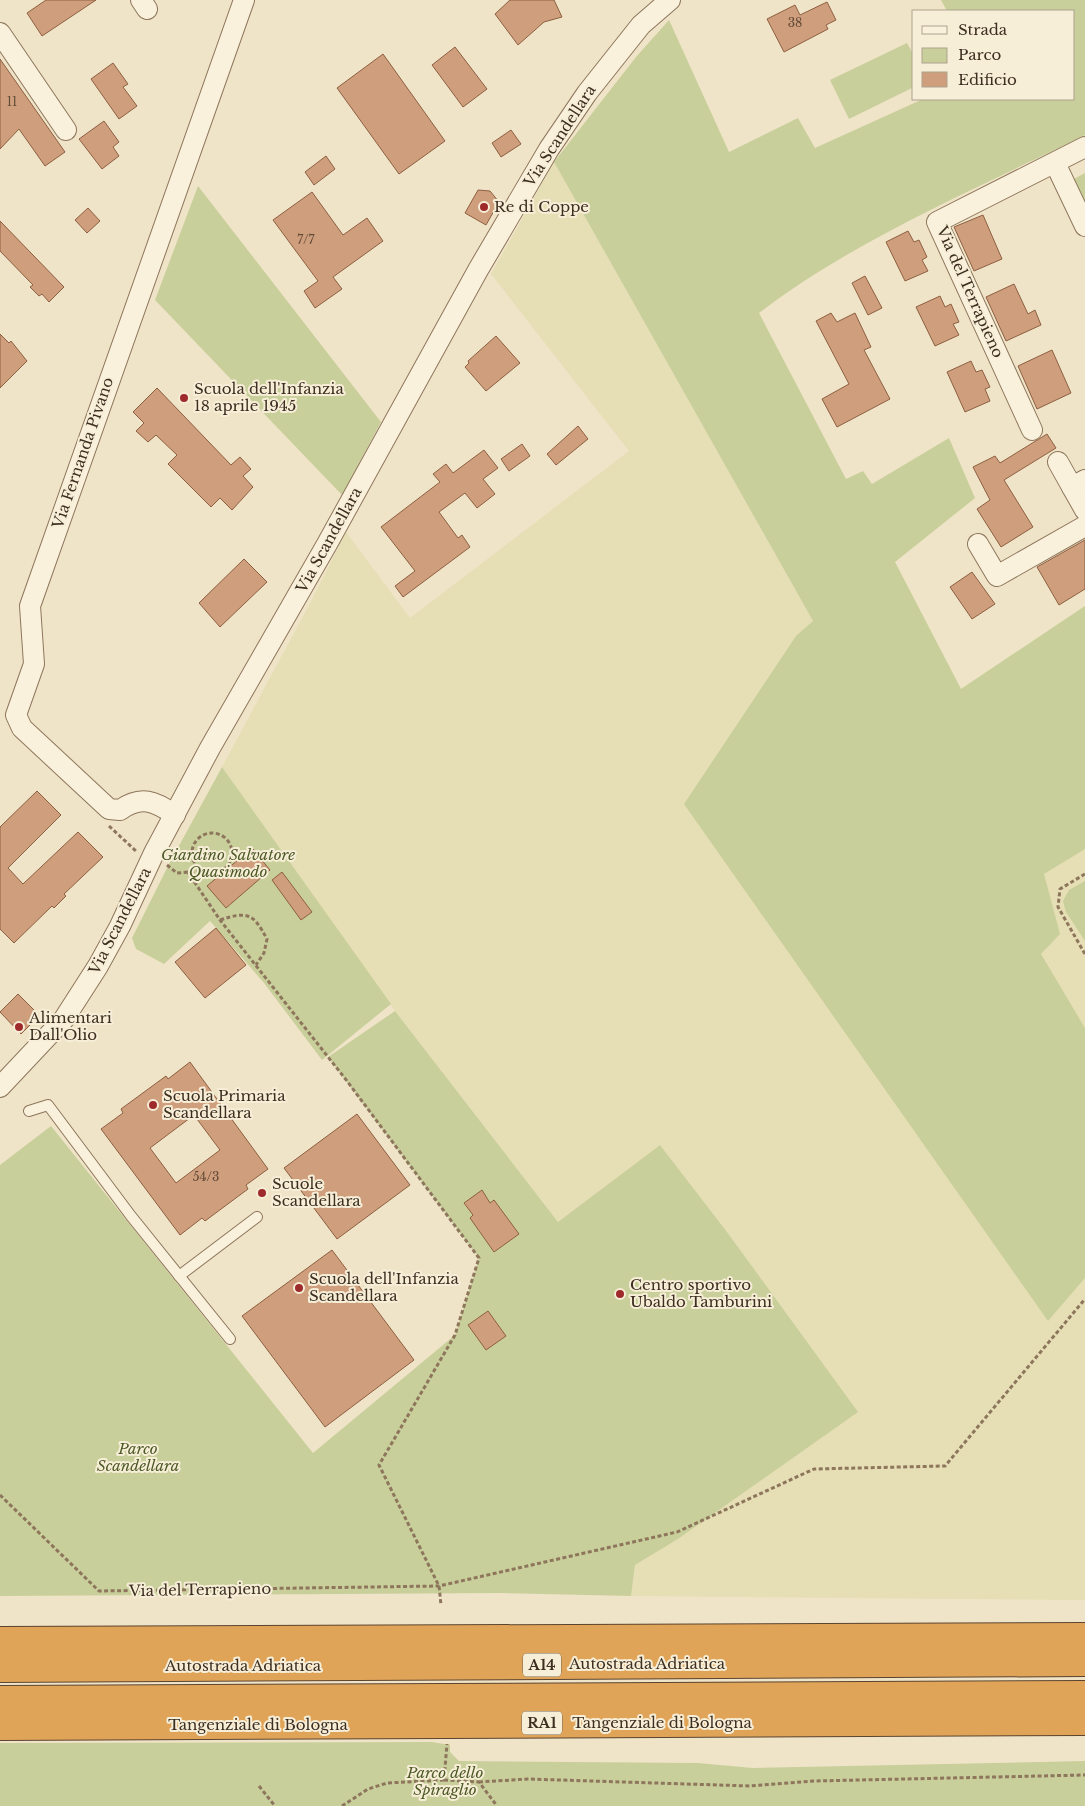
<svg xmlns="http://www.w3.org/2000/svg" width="1085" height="1806" font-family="'Libre Baskerville',serif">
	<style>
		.farmland { fill: #e6deb5 }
		.green { fill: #c9cf9b }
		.building { fill: #cf9f7d; stroke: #8d5f41; fill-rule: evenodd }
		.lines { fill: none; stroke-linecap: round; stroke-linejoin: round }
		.service-casing { stroke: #8d765c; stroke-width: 12 }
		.minor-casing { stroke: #8d765c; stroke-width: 22 }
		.motorway-casing { stroke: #5b4430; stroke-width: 30 }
		.path { stroke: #8d765c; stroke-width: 3; stroke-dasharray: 4 2.5; stroke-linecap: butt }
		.service { stroke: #faf1dc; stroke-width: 10 }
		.minor { stroke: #faf1dc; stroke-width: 20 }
		.motorway { stroke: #e0a458; stroke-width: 28 }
		.poi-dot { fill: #9e2a2b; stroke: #f7eed8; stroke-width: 2 }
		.labels { text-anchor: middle; stroke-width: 4; stroke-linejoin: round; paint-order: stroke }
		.number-label { font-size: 12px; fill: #624a37 }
		.shield { fill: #f7eed8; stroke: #756857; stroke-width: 1 }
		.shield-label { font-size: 14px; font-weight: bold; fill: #3d2e20 }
		.street-label { font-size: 15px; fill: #3d2e20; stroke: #f7eed8 }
		.poi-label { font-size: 15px; fill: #3d2e20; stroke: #f7eed8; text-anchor: start }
		.park-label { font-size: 15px; font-style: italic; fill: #4d5a26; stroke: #f7eed8 }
	</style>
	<rect width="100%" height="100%" fill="#f0e4c8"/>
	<!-- farmland -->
	<path class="farmland" d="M554 162 813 621 895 562 961 689 1085 606V1600L631 1596 635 1565 678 1539 857 1412 727 1232 660 1145 558 1222 395 1011 222 767 309 605 346 532 410 618 629 451 491 274Z"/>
	<!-- green -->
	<g class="green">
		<path d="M941 0H1085V135C978 188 854 240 759 313L846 479 863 471 872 484 949 438 975 498 895 562 961 689 1085 606V849L1044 874 1060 934 1041 954 1085 1028V1278L1048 1321 684 804 796 636 813 621 554 162 636 57 669 20 729 152 798 118 815 148 923 99H1074V11H947Z"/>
		<path d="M907 43 914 56V87L849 119 830 80Z"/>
		<path d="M1085 173V213L1070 181Z"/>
		<path d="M198 186 381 422 342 495 155 300Z"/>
		<path d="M222 767 391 1004 322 1060 264 983 210 921 164 964 136 949 132 938 169 864Z"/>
		<path d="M1085 881V941L1066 912 1063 901 1069 890Z"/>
		<path d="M395 1011 558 1222 660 1145 727 1232 858 1412 678 1539 635 1565 631 1596 501 1593 0 1596V1165L51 1126 313 1453 455 1335 479 1258 328 1057Z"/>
		<path d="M432 1742 450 1745V1752L459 1761 698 1763 753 1768 1085 1761V1806H0V1743Z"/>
	</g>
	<!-- building -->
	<g class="building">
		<path d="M46 0H96L42 36 27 13Z"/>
		<path d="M510 0H554L562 17 544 22 518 45 495 14Z"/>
		<path d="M827 2 836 20 826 25 828 29 784 52 767 19 795 5 800 15Z"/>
		<path d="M455 47 487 89 463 107 432 65Z"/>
		<path d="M383 54 445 141 399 174 337 88Z"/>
		<path d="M0 59 65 152 45 166 19 129 0 149Z"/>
		<path d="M113 63 128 84 123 87 137 106 119 119 91 79Z"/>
		<path d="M104 121 119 142 113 147 119 156 102 169 79 139Z"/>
		<path d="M511 130 521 144 501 157 492 143Z"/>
		<path d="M326 156 335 169 314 185 305 172Z"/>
		<path d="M478 190 490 191 499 202 486 225 465 213Z"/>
		<path d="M312 192 343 235 367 218 383 241 333 277 342 289 315 308 304 291 318 281 273 220Z"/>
		<path d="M88 208 100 221 87 233 75 220Z"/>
		<path d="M983 215 1002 259 974 271 954 227Z"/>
		<path d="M0 221 64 287 49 302 42 294 39 296 30 287 33 285 0 251Z"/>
		<path d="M908 231 914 242 919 240 927 257 922 260 928 271 905 281 886 242Z"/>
		<path d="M865 276 882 308 868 315 852 283Z"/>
		<path d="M1014 284 1028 314 1035 310 1041 325 1006 341 986 297Z"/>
		<path d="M940 296 945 307 951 304 959 322 953 324 959 335 935 346 916 307Z"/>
		<path d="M831 313 837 322 855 313 871 347 864 350 890 399 837 427 822 399 849 384 816 321Z"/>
		<path d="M0 334 9 343 11 341 27 361 0 388Z"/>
		<path d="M496 336 520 363 486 391 465 367 469 363 468 361Z"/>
		<path d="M1052 350 1071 393 1037 409 1018 366Z"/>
		<path d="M971 361 976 372 982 370 990 387 985 389 990 401 965 412 947 372Z"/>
		<path d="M157 388 231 465 240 457 251 469 243 476 253 487 232 510 220 498 211 507 168 464 177 455 156 435 148 442 136 431 144 423 133 412Z"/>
		<path d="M578 426 588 439 556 465 547 454Z"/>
		<path d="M1047 434 1056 448 1004 480 1033 527 1001 547 977 509 990 500 973 467 995 456 1000 463Z"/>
		<path d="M522 444 530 456 509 471 501 459Z"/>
		<path d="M484 450 498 468 483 479 495 494 477 508 465 493 439 512 458 538 462 535 470 547 403 597 395 586 415 571 381 527 440 482 433 474 446 464 453 473Z"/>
		<path d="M1085 540V589L1059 605 1037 567Z"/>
		<path d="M244 559 267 582 220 627 199 603Z"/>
		<path d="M972 572 995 604 972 619 950 587Z"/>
		<path d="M37 791 61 815 8 868 23 884 78 832 103 857 64 894 66 896 54 908 52 906 14 943 0 929V827Z"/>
		<path d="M252 848 270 870 226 908 207 886Z"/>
		<path d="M282 872 312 912 301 920 272 880Z"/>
		<path d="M216 928 246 965 205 998 175 962Z"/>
		<path d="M18 994 37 1013 27 1022 30 1025 21 1034 0 1012Z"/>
		<path d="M190 1062 268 1169 246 1185 248 1189 205 1221 202 1218 180 1235 101 1129 123 1113 121 1109 166 1076 168 1079ZM194 1115 220 1150 176 1183 150 1148Z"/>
		<path d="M357 1114 410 1185 337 1239 284 1168Z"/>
		<path d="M482 1190 490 1203 494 1200 519 1234 494 1252 470 1218 473 1215 464 1203Z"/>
		<path d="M332 1250 414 1360 325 1427 242 1316Z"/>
		<path d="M488 1311 506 1336 486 1350 468 1325Z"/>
	</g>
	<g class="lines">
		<!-- service casing -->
		<g class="service-casing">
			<g id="service">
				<path d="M29 1111 48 1105 131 1216 230 1339"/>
				<path d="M179 1276 257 1217"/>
			</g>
		</g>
		<!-- minor casing -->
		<g class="minor-casing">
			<g id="minor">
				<path d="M141 0 147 9"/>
				<path d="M0 33 66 130"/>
				<path d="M1055 163 1085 226"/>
				<path d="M1032 430 937 222 1085 147"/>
				<path d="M1058 462 1072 487"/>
				<path d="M1085 480 1072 487 1085 510"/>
				<path d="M978 544 997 576 1085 526"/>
				<path d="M175 815C155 801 141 795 120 810L109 809 22 728 16 715 34 664 30 606 244 0"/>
				<path d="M0 1087 64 1019 98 966 120 926 154 853 210 748 327 544 478 270 549 149 587 93 641 25 670 0"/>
			</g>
		</g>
		<!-- motorway casing -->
		<g class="motorway-casing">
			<g id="motorway">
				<path d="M0 1641 1085 1637"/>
				<path d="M0 1668 1085 1662"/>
				<path d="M0 1700 1085 1695"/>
				<path d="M0 1726 1085 1721"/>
			</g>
		</g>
		<!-- path -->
		<g class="path">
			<path d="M109 826 136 851"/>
			<circle cx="212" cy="853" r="20"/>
			<path d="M167 865 177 873 200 871"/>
			<path d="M187 871 220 920 347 1081 479 1258 455 1335 379 1465 439 1586 441 1605"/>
			<path d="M1085 874 1060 889 1058 907 1085 954"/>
			<path d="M220 920C248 911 253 913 267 939L264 953 256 965"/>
			<path d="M0 1495 99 1591 439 1586 677 1532 814 1469 945 1466 1085 1299"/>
			<path d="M444 1780 479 1782 497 1806"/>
			<path d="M479 1782 528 1779 750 1786 814 1781 1085 1775"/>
			<path d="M259 1786 275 1806"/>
			<path d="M342 1806 368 1789 387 1783 444 1780 447 1744"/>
		</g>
		<!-- service -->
		<use href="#service" class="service"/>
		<!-- minor -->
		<use href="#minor" class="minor"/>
		<!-- motorway -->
		<use href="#motorway" class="motorway"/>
	</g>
	<!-- markers -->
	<g class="poi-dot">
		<circle cx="484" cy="207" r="5"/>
		<circle cx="184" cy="398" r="5"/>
		<circle cx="19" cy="1027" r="5"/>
		<circle cx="153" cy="1105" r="5"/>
		<circle cx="262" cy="1193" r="5"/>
		<circle cx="299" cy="1288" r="5"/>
		<circle cx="620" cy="1294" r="5"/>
	</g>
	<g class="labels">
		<!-- number labels -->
		<g class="number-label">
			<text x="795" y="27">38</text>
			<text x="12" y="106">11</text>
			<text x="306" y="244">7/7</text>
			<text x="206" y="1181">54/3</text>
		</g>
		<!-- shield labels -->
		<g class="shield">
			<rect x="523" y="1653.5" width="38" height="23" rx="4"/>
			<rect x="522" y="1711.5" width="40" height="23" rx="4"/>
		</g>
		<g class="shield-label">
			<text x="542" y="1670">A14</text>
			<text x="542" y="1728">RA1</text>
		</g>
		<!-- street labels -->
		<g class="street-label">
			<text transform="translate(560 136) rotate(-57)" y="5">Via Scandellara</text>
			<text transform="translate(970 292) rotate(66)" y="5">Via del Terrapieno</text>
			<text transform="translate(83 453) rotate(-71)" y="5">Via Fernanda Pivano</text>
			<text transform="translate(329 540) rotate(-61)" y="5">Via Scandellara</text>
			<text transform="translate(120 921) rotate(-63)" y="5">Via Scandellara</text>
			<text transform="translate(200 1590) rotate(-1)" y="5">Via del Terrapieno</text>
			<text x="647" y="1669">Autostrada Adriatica</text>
			<text x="243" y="1671">Autostrada Adriatica</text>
			<text x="662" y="1728">Tangenziale di Bologna</text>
			<text x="258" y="1730">Tangenziale di Bologna</text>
		</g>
		<!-- poi labels -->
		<g class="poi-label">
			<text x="494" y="212">Re di Coppe</text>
			<text x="194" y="394">Scuola dell'Infanzia<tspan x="194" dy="17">18 aprile 1945</tspan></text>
			<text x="29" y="1023">Alimentari<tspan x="29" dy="17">Dall'Olio</tspan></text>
			<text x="163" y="1101">Scuola Primaria<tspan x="163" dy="17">Scandellara</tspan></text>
			<text x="272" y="1189">Scuole<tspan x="272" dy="17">Scandellara</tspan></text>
			<text x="309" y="1284">Scuola dell'Infanzia<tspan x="309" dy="17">Scandellara</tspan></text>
			<text x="630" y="1290">Centro sportivo<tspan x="630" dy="17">Ubaldo Tamburini</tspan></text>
		</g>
		<!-- park labels -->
		<g class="park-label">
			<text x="228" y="860">Giardino Salvatore<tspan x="228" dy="17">Quasimodo</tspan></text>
			<text x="138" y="1454">Parco<tspan x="138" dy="17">Scandellara</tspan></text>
			<text x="445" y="1778">Parco dello<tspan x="445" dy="17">Spiraglio</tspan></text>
		</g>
	</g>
	<!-- legend -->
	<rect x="912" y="10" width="162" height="90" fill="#f7eed8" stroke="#ada18e"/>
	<rect x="922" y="26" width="25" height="8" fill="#faf1dc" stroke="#ada18e"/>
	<text x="958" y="35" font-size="15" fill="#3d2e20">Strada</text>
	<rect x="922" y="48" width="25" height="15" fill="#c9cf9b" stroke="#ada18e"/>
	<text x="958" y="60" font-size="15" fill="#3d2e20">Parco</text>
	<rect x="922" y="72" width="25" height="15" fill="#cf9f7d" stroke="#ada18e"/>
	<text x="958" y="85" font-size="15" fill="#3d2e20">Edificio</text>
</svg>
